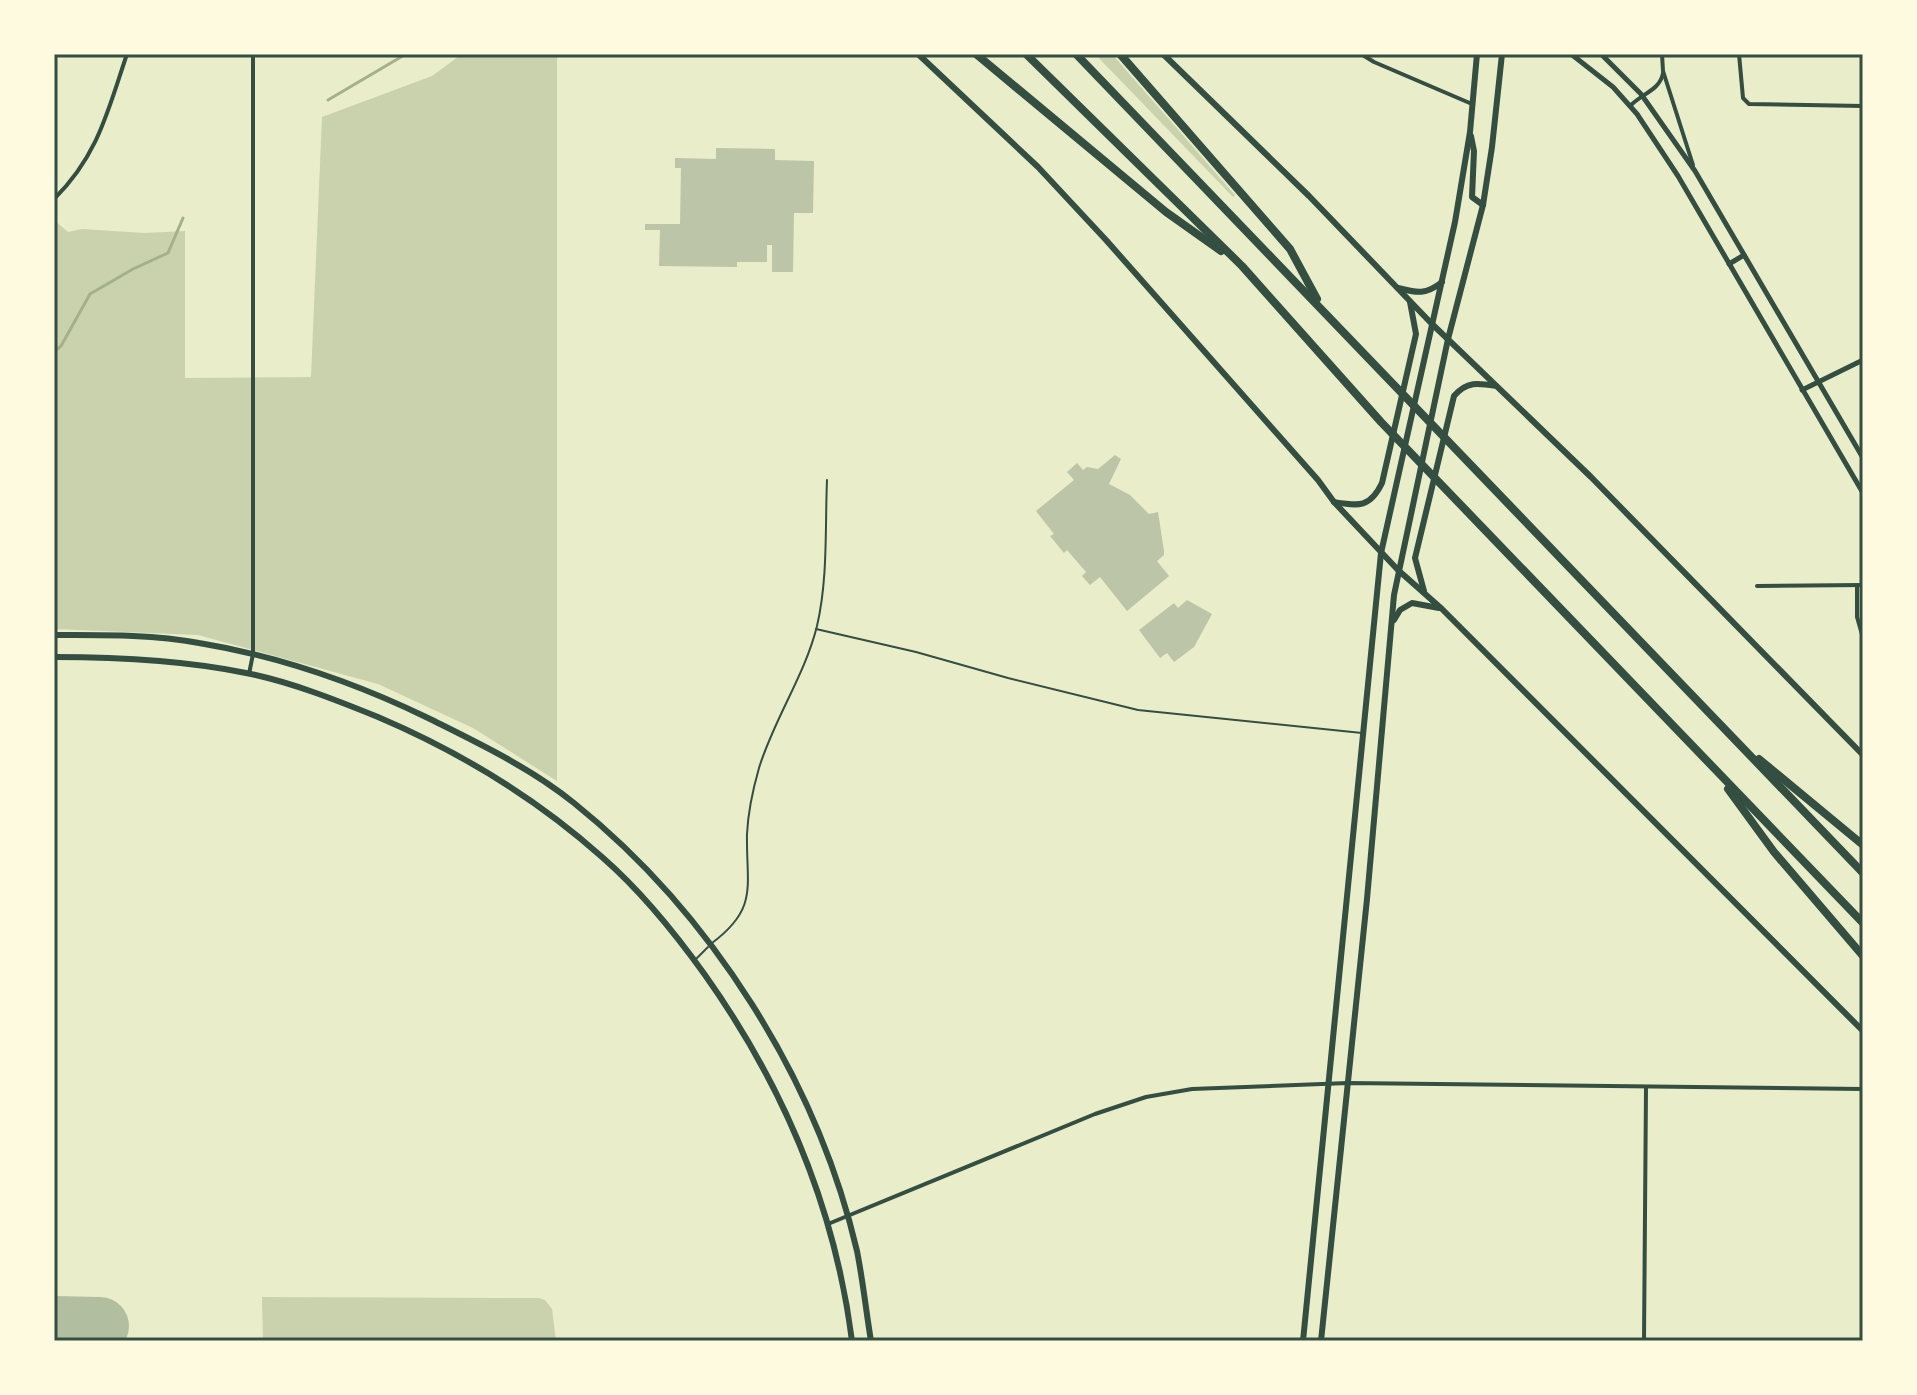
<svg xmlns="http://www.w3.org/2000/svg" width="1917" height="1395" font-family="Roboto,sans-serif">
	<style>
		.green { fill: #cad2ad }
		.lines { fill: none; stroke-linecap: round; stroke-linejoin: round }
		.stream { stroke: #a3b18a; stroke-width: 3 }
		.taxiway { stroke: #b2bea0; stroke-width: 24 }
		.runway { stroke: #b2bea0; stroke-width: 58 }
		.building { fill: #bcc5a7 }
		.service { stroke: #344e41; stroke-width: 2 }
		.minor { stroke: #344e41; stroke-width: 4 }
		.tertiary { stroke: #344e41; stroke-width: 5 }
		.secondary { stroke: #344e41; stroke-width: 6 }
		.motorway { stroke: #344e41; stroke-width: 8 }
		.neatline { fill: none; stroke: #344e41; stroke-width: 3 }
	</style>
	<rect width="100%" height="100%" fill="#e9edc9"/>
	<!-- green -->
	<g class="green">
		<path d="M462 54H557V781L473 728 378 684 198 635 54 629V220L68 232 82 229 145 233 185 231V378L311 377 322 117 432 76Z"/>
		<path d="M1095 54H1112L1235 195 1233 197Z"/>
		<path d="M262 1297 539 1298 545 1300 552 1309 556 1341H263Z"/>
	</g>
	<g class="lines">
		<!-- stream -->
		<g class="stream">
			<path d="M328 100 406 54"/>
			<path d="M54 352 61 346 90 294 133 269 168 253 183 218"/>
		</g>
		<!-- taxiway -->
		<path class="taxiway" d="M87 1341V1326"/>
		<!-- runway -->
		<path class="runway" d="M54 1325 100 1326"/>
	</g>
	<!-- building -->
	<g class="building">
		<path d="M716 148 775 149V160L814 161 813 213H794L793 272H772V245H767V262H737V267L659 266 660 230H645V224H680L681 168H675V158L716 159Z"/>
		<path d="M1115 455 1121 459 1109 484 1130 495 1149 514 1158 512 1164 551V555L1157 561 1169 576 1127 611 1100 577 1090 585 1082 576 1086 572 1067 550 1064 553 1050 536 1054 534 1036 511 1074 480 1067 472 1077 463 1083 470 1087 467 1098 469Z"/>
		<path d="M1187 600 1212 614 1194 647 1174 662 1167 653 1160 658 1139 630 1174 603 1178 608Z"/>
	</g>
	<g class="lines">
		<!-- service -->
		<g class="service">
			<path d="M816 629 916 652 1008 678 1138 710 1362 733"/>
			<path d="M712 943C759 908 746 886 747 834 748 812 753 789 759 768 774 719 805 675 817 626 828 579 825 528 827 480"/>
			<path d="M695 960 708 947"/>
		</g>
		<!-- minor -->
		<g class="minor">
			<path d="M1361 54 1374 62 1472 104"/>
			<path d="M1662 54 1663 71 1693 165"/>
			<path d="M1739 54 1743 98 1749 104 1863 106"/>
			<path d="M1631 105C1643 93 1660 90 1663 73"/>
			<path d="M54 199C98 156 108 110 127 54"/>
			<path d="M1757 586 1863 585"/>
			<path d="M1857 586V617L1863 638"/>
			<path d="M249 674 253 654V54"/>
			<path d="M828 1224 1095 1114 1146 1097 1192 1089 1348 1083 1863 1089"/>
			<path d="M1644 1341 1646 1088"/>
		</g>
		<!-- tertiary -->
		<g class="tertiary">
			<path d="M1571 54 1613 87 1637 114 1678 176 1863 493"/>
			<path d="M1601 54 1641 94 1695 171 1863 458"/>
			<path d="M1729 264 1744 255"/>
			<path d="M1802 390 1863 360"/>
		</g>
		<!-- secondary -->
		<g class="secondary">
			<path d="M918 54 1038 167 1106 240 1318 480 1334 502 1398 570 1442 609 1863 1031"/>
			<path d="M1163 54 1309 196 1431 323 1591 477 1863 755"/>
			<path d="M1471 136 1474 151 1472 197 1483 205"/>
			<path d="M1398 288C1417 293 1426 295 1442 282"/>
			<path d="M1334 502C1359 506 1370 508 1382 483L1416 334 1410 302"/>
			<path d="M1424 591 1415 558 1454 396C1467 381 1478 383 1496 386"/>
			<path d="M1394 620 1400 610 1412 603 1439 608"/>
			<path d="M54 635C102 635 151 634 199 643 278 656 356 683 428 718 478 743 531 768 574 803 711 913 817 1080 857 1251 863 1281 866 1311 871 1341"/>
			<path d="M54 657C119 657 183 660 246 673 291 682 336 700 378 717 460 752 536 798 602 857 641 891 675 933 705 975 783 1085 835 1207 852 1341"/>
			<path d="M1303 1341 1381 553 1455 222 1470 132 1477 54"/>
			<path d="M1321 1341 1367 899 1394 595 1448 339 1483 205 1492 147 1502 54"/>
		</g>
		<!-- motorway -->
		<g class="motorway">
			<path d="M976 54 1166 212 1221 251"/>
			<path d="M1026 54 1242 266 1381 422 1863 923"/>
			<path d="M1076 54 1863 873"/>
			<path d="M1120 54 1290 249 1317 299"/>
			<path d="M1759 759 1863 845"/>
			<path d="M1728 789 1774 852 1863 956"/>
		</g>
	</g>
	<!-- border -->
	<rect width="1917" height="1395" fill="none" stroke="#fefae0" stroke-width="112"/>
	<rect x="56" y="56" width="1805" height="1283" class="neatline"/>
</svg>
